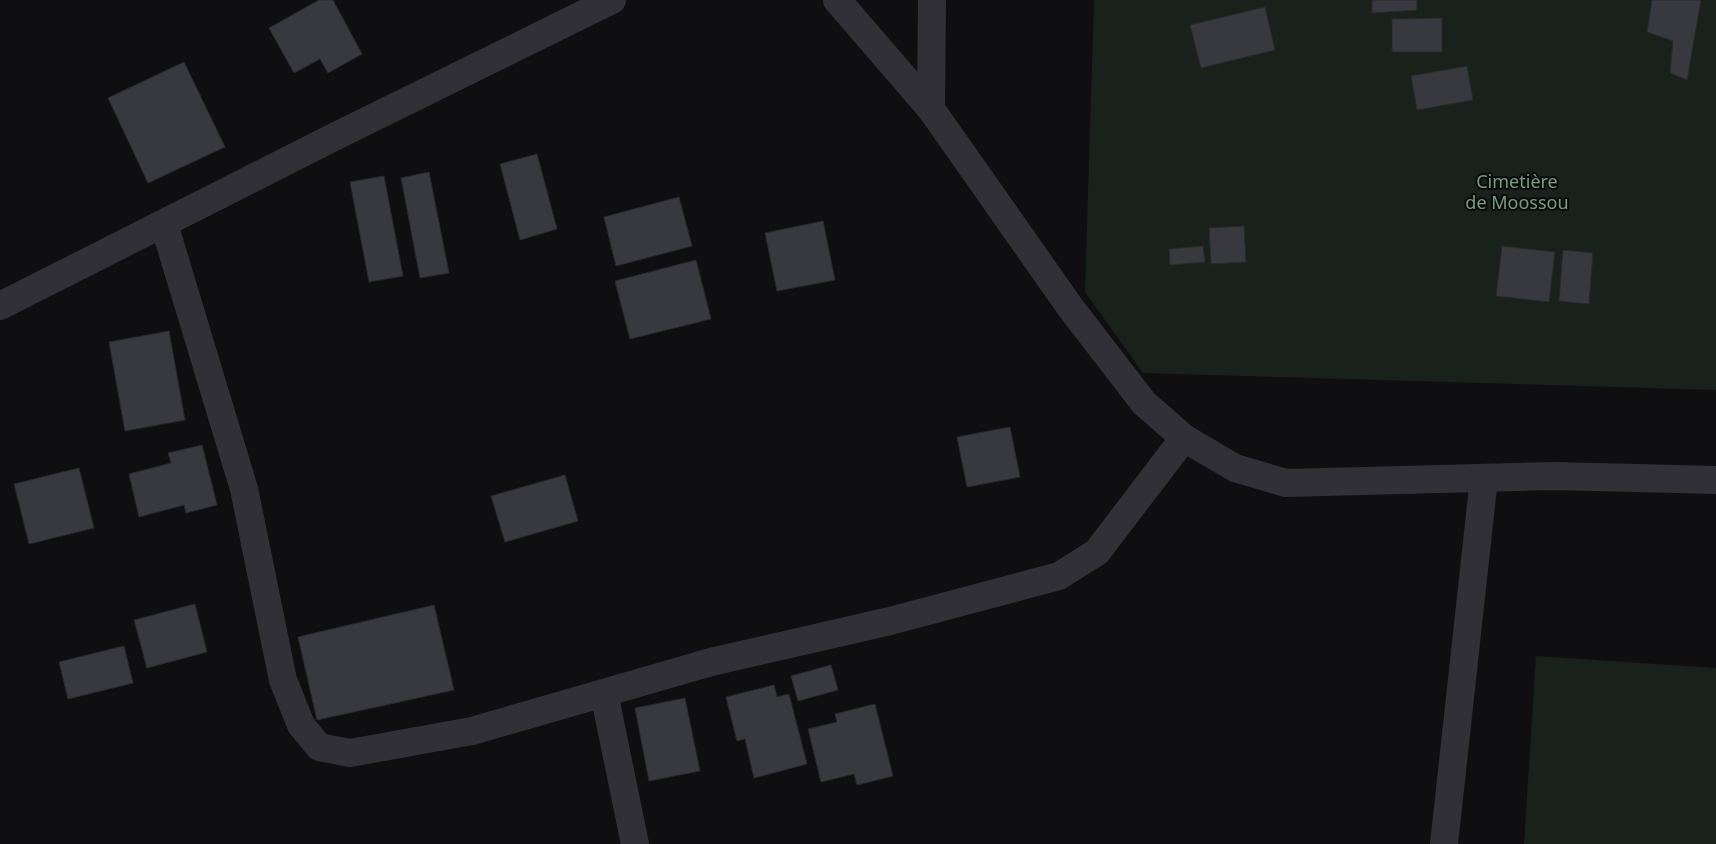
<svg xmlns="http://www.w3.org/2000/svg" width="1716" height="844" font-family="'Noto Sans',sans-serif">
	<style>
		.green { fill: #19211b }
		.building { fill: #38393f; stroke: #29292d }
		.lines { fill: none; stroke-linecap: round; stroke-linejoin: round }
		.minor { stroke: #303036; stroke-width: 28 }
		.labels { text-anchor: middle; stroke-width: 4; stroke-linejoin: round; paint-order: stroke }
		.park-label { font-size: 18px; fill: #74a07b; stroke: #0a0a0c }
	</style>
	<rect width="100%" height="100%" fill="#0f0f11"/>
	<!-- green -->
	<g class="green">
		<path d="M1094 0H1716V390L1143 373 1085 292Z"/>
		<path d="M1536 656 1716 668V844H1524Z"/>
	</g>
	<!-- building -->
	<g class="building">
		<path d="M319 0H333L362 54 328 73 320 59 294 73 269 28Z"/>
		<path d="M1372 0H1417V10L1372 13Z"/>
		<path d="M1652 0H1701L1687 80 1670 73 1673 41 1647 32Z"/>
		<path d="M1265 7 1275 50 1201 68 1190 25Z"/>
		<path d="M1442 18V52H1392V19Z"/>
		<path d="M184 62 225 147 148 183 108 98Z"/>
		<path d="M1467 66 1473 100 1417 110 1411 76Z"/>
		<path d="M537 154 557 229 520 240 500 164Z"/>
		<path d="M429 172 449 273 420 278 401 178Z"/>
		<path d="M384 176 403 276 369 282 350 182Z"/>
		<path d="M679 197 692 246 616 266 604 217Z"/>
		<path d="M823 221 835 280 777 291 765 233Z"/>
		<path d="M1244 226 1246 262 1211 264 1209 228Z"/>
		<path d="M1203 246 1205 262 1170 265 1169 249Z"/>
		<path d="M1502 246 1555 252 1549 302 1496 296Z"/>
		<path d="M1563 250 1593 253 1589 304 1559 301Z"/>
		<path d="M696 260 711 319 630 339 615 281Z"/>
		<path d="M169 331 185 420 125 431 109 342Z"/>
		<path d="M1010 427 1020 477 967 487 957 437Z"/>
		<path d="M202 445 217 505 186 513 184 505 139 517 129 474 171 463 168 453Z"/>
		<path d="M79 468 94 528 29 544 14 484Z"/>
		<path d="M565 475 578 521 505 542 491 496Z"/>
		<path d="M195 604 207 652 147 668 134 620Z"/>
		<path d="M434 605 454 690 317 720 298 637Z"/>
		<path d="M124 646 133 683 68 699 59 662Z"/>
		<path d="M831 665 838 690 798 701 791 676Z"/>
		<path d="M774 685 777 697 789 694 807 764 754 778 745 739 737 741 726 697Z"/>
		<path d="M685 698 700 771 649 781 635 708Z"/>
		<path d="M875 704 893 776 857 785 854 774 821 782 808 729 837 722 835 714Z"/>
	</g>
	<g class="lines">
		<!-- minor -->
		<g class="minor">
			<path d="M837 0 931 109 1070 307 1144 403 1184 438 1235 468 1286 483 1554 476 1716 480"/>
			<path d="M931 109 932 0"/>
			<path d="M164 224 244 489 283 680 301 725 319 747 350 753 472 731 711 662 890 621 1059 576 1097 552 1184 438"/>
			<path d="M0 306 336 136 612 0"/>
			<path d="M604 693 635 844"/>
			<path d="M1444 844 1484 478"/>
		</g>
	</g>
	<g class="labels">
		<!-- park labels -->
		<g class="park-label">
			<text x="1517" y="188">Cimetière<tspan x="1517" dy="21">de Moossou</tspan></text>
		</g>
	</g>
</svg>
